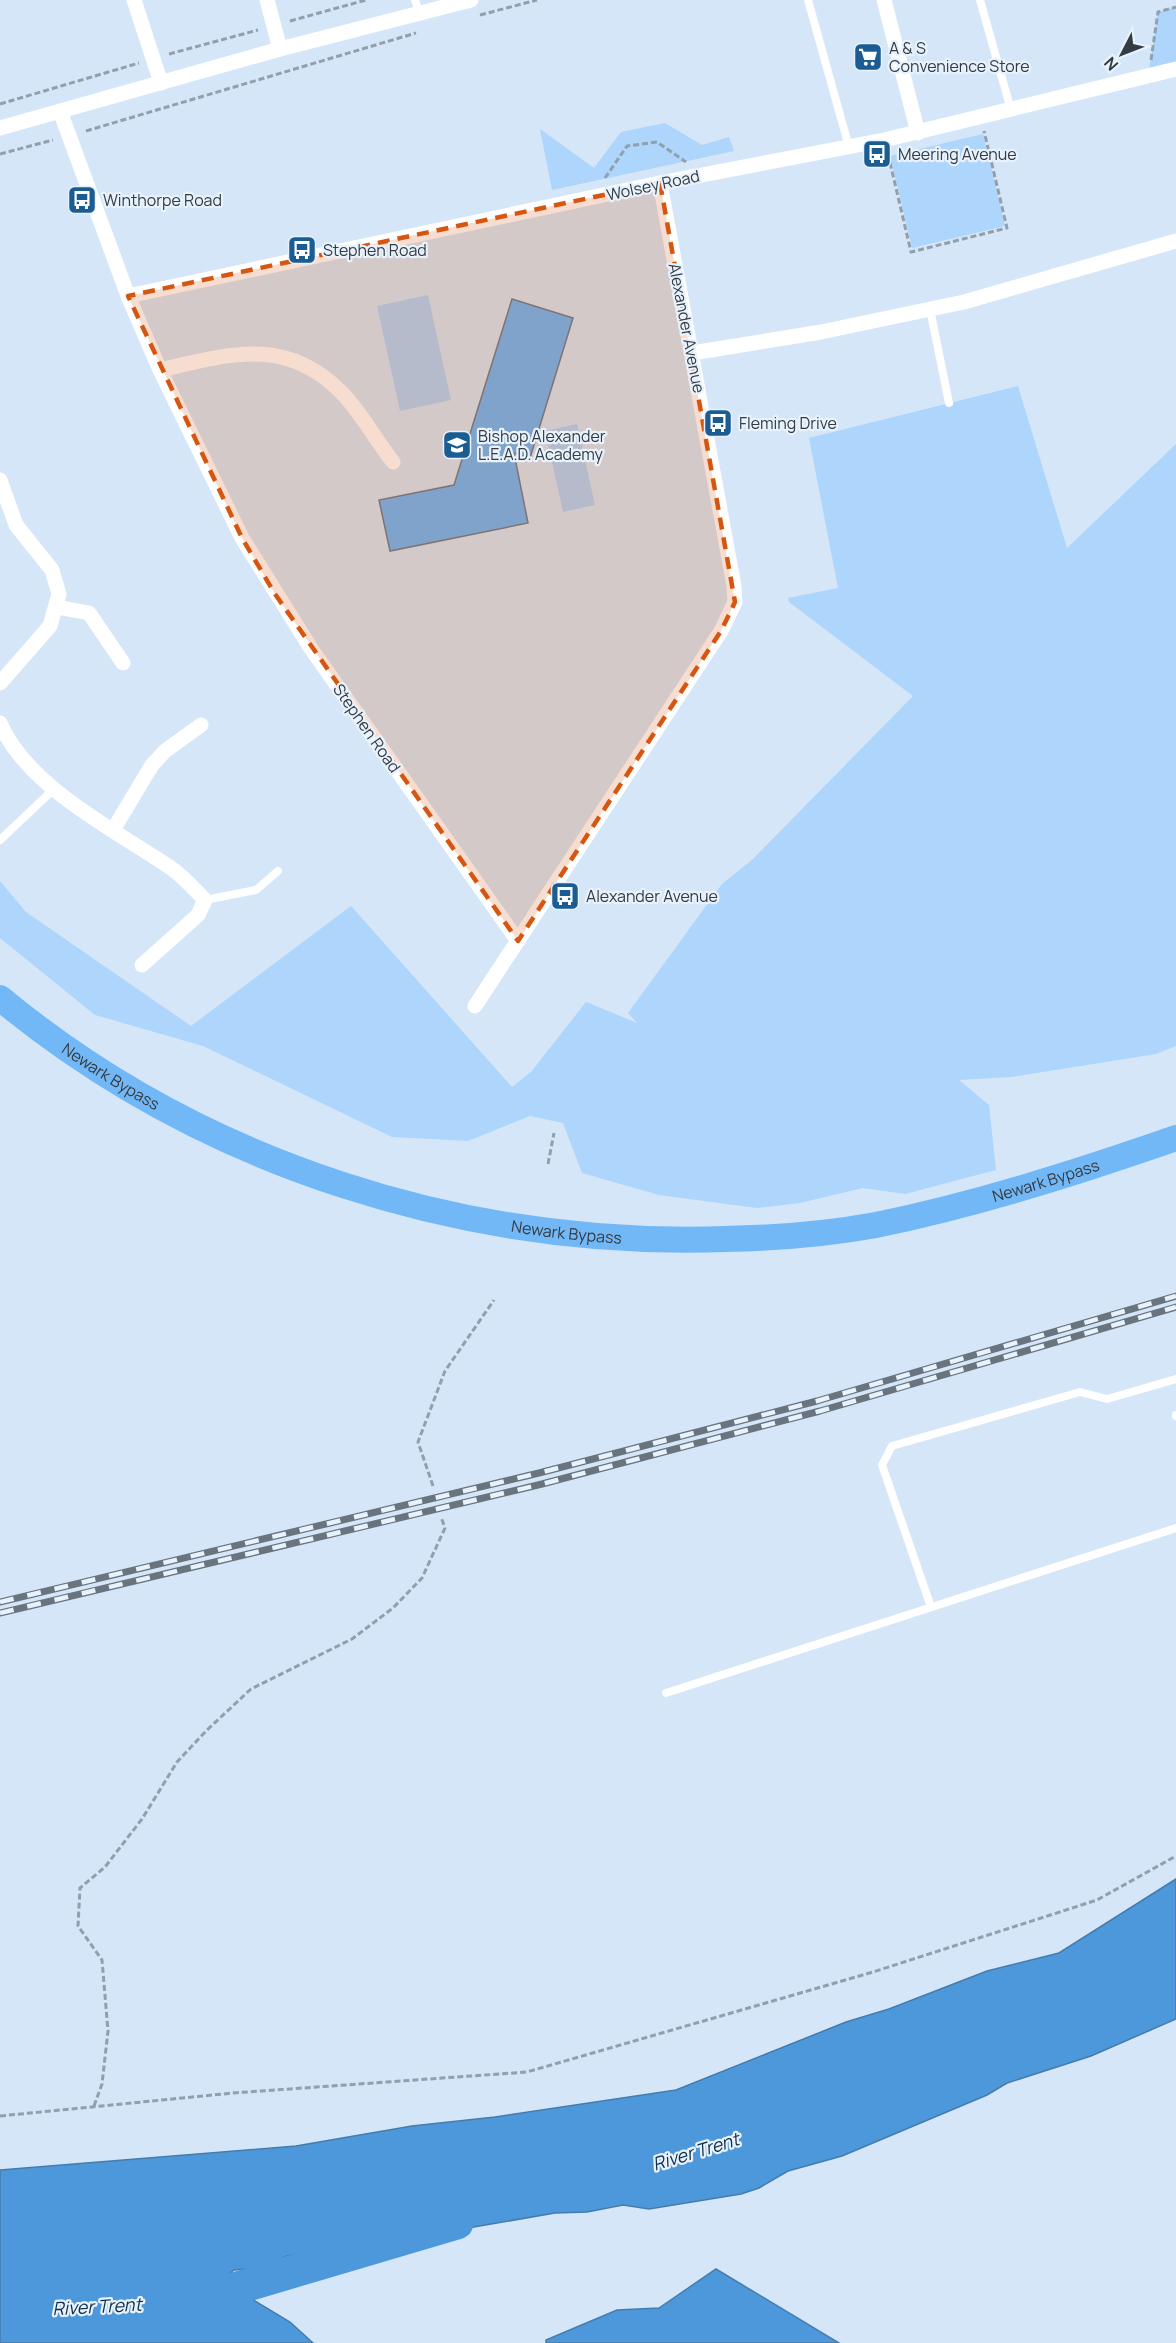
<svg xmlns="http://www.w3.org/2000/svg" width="1176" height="2343" font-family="Manrope,sans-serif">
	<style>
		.green { fill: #aed5fb }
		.water { fill: #4d98da; stroke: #467cac; stroke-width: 1.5 }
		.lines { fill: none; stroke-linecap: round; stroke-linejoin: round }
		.river { stroke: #4d98da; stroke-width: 33 }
		.building { fill: #6bb7fb; stroke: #6b7b8b; stroke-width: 1.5 }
		.path { stroke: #929fad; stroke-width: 3; stroke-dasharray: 6 3; stroke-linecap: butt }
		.service { stroke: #fff; stroke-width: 8 }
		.minor { stroke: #fff; stroke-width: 15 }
		.trunk { stroke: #72b8f6; stroke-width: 26 }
		.rail-casing { stroke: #69747f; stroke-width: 7 }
		.rail { stroke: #e7f2fd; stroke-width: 4.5; stroke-dasharray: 14; stroke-linecap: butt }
		.marked { fill: #d65611; fill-opacity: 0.2; stroke: #d65611; stroke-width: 4.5; stroke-dasharray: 12 8; stroke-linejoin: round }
		.labels { text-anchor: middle; stroke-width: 4.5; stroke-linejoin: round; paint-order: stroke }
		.poi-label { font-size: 16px; fill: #343b42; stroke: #e7f2fd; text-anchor: start }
		.street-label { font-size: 16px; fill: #343b42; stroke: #e7f2fd }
		.water-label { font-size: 18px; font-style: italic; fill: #0e2e49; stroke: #e7f2fd }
	</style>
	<rect width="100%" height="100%" fill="#d4e6f8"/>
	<!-- green -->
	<g class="green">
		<path d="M1176 7V69L1148 76 1158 12Z"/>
		<path d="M665 123 702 145 729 137 734 151 552 190 540 129 594 168 621 132Z"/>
		<path d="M983 134 1005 226 912 248 890 156Z"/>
		<path d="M428 295 451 400 400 411 377 306Z"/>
		<path d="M1018 386 1067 548 1176 444V1046L1156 1054 1011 1077 959 1080 989 1105 996 1170 905 1194 863 1188 800 1203 757 1208 659 1195 582 1173 563 1123 530 1116 468 1141 392 1137 203 1046 95 1015 0 938V881L26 912 191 1026 351 906 512 1087 531 1072 586 1002 637 1023 628 1013 722 884 752 860 913 696 789 602 788 598 838 588 809 438Z"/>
		<path d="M577 424 595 505 563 512 545 431Z"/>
	</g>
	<!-- water -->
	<g class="water">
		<path d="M1176 1879V2019L1091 2056 1007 2083 987 2095 842 2156 788 2171 759 2188 741 2194 649 2209 623 2205 587 2212 555 2213 445 2232 369 2241 287 2256 257 2268 234 2270 225 2277 232 2287 290 2322 313 2343H0V2170L296 2146 412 2126 495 2117 676 2090 846 2022 889 2009 987 1971 1059 1953Z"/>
		<path d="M716 2269 839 2343H546V2340L617 2310 659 2308Z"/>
	</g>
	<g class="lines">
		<!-- river -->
		<path class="river" d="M193 2301 457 2223"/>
	</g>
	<!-- building -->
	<path class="building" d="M512 299 573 318 530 458 514 453 528 523 390 551 379 500 454 485Z"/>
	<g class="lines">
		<!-- path -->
		<g class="path">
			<path d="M480 15 537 0"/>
			<path d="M290 21 366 0"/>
			<path d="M169 54 258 30"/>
			<path d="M1151 60 1158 12 1176 7"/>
			<path d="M0 104 139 63"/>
			<path d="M86 131 416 33"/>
			<path d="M0 154 53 140"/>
			<path d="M888 154 911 252 1007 228 984 131"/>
			<path d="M605 178 627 146 657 142 686 162"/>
			<path d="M548 1164 554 1133"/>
			<path d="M433 1486 418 1442 445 1371 494 1300"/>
			<path d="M94 2106 102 2084 108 2031 102 1960 78 1926 80 1888 105 1867 142 1819 177 1762 207 1730 251 1689 352 1639 393 1608 422 1578 445 1528 441 1517"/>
			<path d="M0 2116 233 2093 527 2072 873 1972 1097 1900 1176 1856"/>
		</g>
		<!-- service -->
		<g class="service">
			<path d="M415 0 420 14"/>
			<path d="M808 0 849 147"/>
			<path d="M980 0 1011 110"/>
			<path d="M930 309 949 403"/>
			<path d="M0 840 54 789"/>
			<path d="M205 900 256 890 278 871"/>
			<path d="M1176 1415V1416"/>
			<path d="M931 1607 882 1465 892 1446 1080 1392 1107 1399 1176 1379"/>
			<path d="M666 1693 1176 1528"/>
		</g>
		<!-- minor -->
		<g class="minor">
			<path d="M134 0 161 83"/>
			<path d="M267 0 280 49"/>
			<path d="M884 0 918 133"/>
			<path d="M60 111 128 296 160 370 242 538 312 650 518 941"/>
			<path d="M0 128 280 49 471 0"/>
			<path d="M128 296 660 183 884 140 1176 69"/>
			<path d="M692 353 821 332 964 302 1176 241"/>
			<path d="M160 370C227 355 285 335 341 392 361 412 375 439 393 462"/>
			<path d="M0 480 16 525 52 570 59 594 50 626 0 683"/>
			<path d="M57 607 89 613 123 663"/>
			<path d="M0 723C27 787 117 831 171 868 184 877 194 889 205 900L198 915 142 965"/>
			<path d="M113 830 152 765 165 751 201 725"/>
			<path d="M475 1006 721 631 735 602 734 586 660 183"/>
		</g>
		<!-- trunk -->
		<path class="trunk" id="s1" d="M0 998C202 1165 466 1248 726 1239 776 1238 827 1234 876 1225 978 1204 1078 1172 1176 1138"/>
		<!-- rail casing -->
		<g class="rail-casing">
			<g id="rail">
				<path d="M0 1602 539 1473 817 1401 1176 1296"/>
				<path d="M0 1613 542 1484 820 1411 1176 1307"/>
			</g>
		</g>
		<!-- rail -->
		<use href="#rail" class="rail"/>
	</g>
	<!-- marked area -->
	<path class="marked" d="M660 183 735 602 721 631 518 941 275 594 242 538 128 296Z"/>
	<!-- icons -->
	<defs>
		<g id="supermarket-square" transform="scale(1.5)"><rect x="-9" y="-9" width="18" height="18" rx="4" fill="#1b5c92" stroke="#e7f2fd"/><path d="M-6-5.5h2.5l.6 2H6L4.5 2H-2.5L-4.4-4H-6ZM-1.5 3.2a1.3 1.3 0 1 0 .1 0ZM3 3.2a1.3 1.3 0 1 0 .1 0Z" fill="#fff"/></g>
		<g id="bus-square" transform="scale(1.5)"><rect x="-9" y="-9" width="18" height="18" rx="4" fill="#1b5c92" stroke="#e7f2fd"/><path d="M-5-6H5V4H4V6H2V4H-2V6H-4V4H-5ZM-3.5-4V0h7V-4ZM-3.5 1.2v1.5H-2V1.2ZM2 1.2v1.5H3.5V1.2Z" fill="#fff"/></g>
		<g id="school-square" transform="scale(1.5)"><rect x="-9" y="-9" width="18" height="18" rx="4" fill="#1b5c92" stroke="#e7f2fd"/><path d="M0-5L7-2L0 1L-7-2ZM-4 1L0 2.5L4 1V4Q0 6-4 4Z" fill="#fff"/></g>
	</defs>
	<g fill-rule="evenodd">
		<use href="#supermarket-square" x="868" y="57"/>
		<use href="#bus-square" x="877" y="154"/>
		<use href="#bus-square" x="82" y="200"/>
		<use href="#bus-square" x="302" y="250"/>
		<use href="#bus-square" x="718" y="423"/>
		<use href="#school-square" x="457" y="445"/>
		<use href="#bus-square" x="565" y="896"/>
	</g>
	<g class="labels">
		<!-- poi labels -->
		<g class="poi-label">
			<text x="889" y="54">A &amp; S<tspan x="889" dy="18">Convenience Store</tspan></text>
			<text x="898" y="160">Meering Avenue</text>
			<text x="103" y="206">Winthorpe Road</text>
			<text x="323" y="256">Stephen Road</text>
			<text x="739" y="429">Fleming Drive</text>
			<text x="478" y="442">Bishop Alexander<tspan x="478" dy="18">L.E.A.D. Academy</tspan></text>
			<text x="586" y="902">Alexander Avenue</text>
		</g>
		<!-- street labels -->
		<g class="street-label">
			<text transform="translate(653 185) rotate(-12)" y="6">Wolsey Road</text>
			<text transform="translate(687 328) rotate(79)" y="6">Alexander Avenue</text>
			<text transform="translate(367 728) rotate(55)" y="6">Stephen Road</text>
			<text dy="6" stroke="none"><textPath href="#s1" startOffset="136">Newark Bypass</textPath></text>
			<text dy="6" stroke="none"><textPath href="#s1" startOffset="1108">Newark Bypass</textPath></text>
			<text dy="6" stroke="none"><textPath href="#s1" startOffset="622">Newark Bypass</textPath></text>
		</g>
		<!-- water labels -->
		<g class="water-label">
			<text transform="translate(696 2152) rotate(-17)" y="6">River Trent</text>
			<text transform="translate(97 2307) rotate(-3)" y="6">River Trent</text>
		</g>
	</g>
	<!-- north arrow -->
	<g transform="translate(1122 54) rotate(228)" stroke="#e7f2fd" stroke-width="4.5" paint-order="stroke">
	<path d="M0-4.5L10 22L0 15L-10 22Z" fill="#343b42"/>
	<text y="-9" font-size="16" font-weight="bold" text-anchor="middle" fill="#343b42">N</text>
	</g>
</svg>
